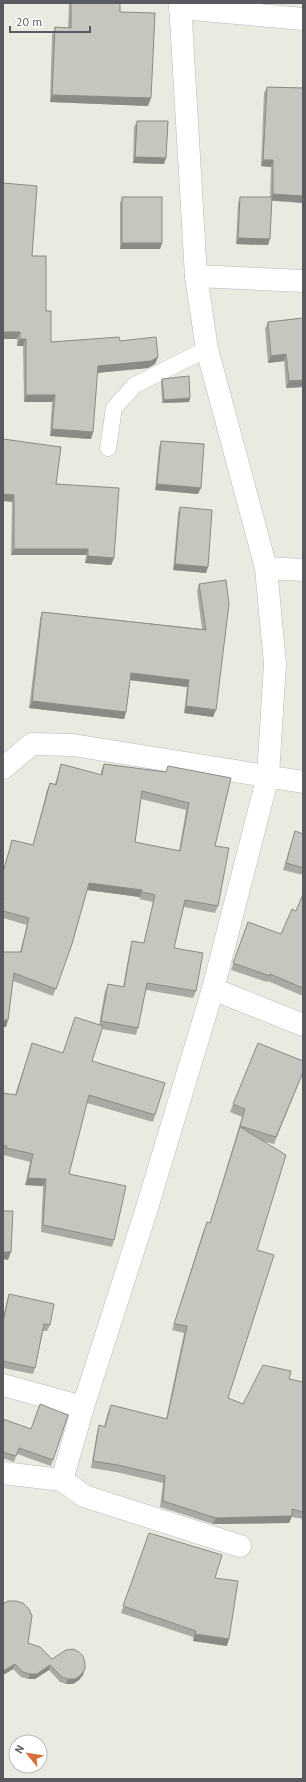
<svg xmlns="http://www.w3.org/2000/svg" width="306" height="1782" font-family="'PT Sans',sans-serif">
	<style>
		.lines { fill: none; stroke-linecap: round; stroke-linejoin: round }
		.lane-casing { stroke: #b8b8be; stroke-width: 17 }
		.street-casing { stroke: #b8b8be; stroke-width: 23 }
		.lane { stroke: #fff; stroke-width: 16 }
		.street { stroke: #fff; stroke-width: 22 }
		.wall { fill: #aaa9a3; fill-rule: evenodd }
		.shaded-wall { fill: #8b8a85 }
		.building { fill: #c6c5be; stroke: #8b8a85; fill-rule: evenodd }
	</style>
	<rect width="100%" height="100%" fill="#eaebe0"/>
	<g class="lines">
		<!-- lane casing -->
		<g class="lane-casing">
			<path id="lane" d="M108 448 114 408 135 385 207 349"/>
		</g>
		<!-- street casing -->
		<g class="street-casing">
			<g id="street">
				<path d="M180 3 196 276 207 349 266 568 275 664 268 776 213 989 146 1211 83 1407 62 1480 84 1496 240 1546"/>
				<path d="M180 8 303 19"/>
				<path d="M196 276 303 281"/>
				<path d="M266 568 303 570"/>
				<path d="M3 768 32 744 73 745 303 782"/>
				<path d="M213 989 303 1025"/>
				<path d="M3 1385 83 1407"/>
				<path d="M3 1473 62 1480"/>
			</g>
		</g>
		<!-- lane -->
		<use href="#lane" class="lane"/>
		<!-- street -->
		<use href="#street" class="street"/>
	</g>
	<!-- wall -->
	<g class="wall">
		<path d="M69 3H120V12L148 106 50 102 52 35 55 27 68 28Z"/>
		<path d="M267 87 303 88V203L272 201 268 245 236 244 238 203 240 197H270L271 167 261 166 264 93Z"/>
		<path d="M137 121 166 158 164 164 133 163 134 127Z"/>
		<path d="M3 183 32 256 46 311 51 342 120 341 158 357 155 364 148 368 97 373 93 432 91 439 50 436 52 402H24L23 346H17V339H3Z"/>
		<path d="M122 197 162 243 160 249H120V203Z"/>
		<path d="M303 318V387L286 388 284 361 268 363 265 329 268 322Z"/>
		<path d="M162 379 190 398 189 402 162 403 161 383Z"/>
		<path d="M3 439 56 484 114 558 111 565 85 563 86 555H11L12 502Z"/>
		<path d="M161 441 198 494 155 490 159 447Z"/>
		<path d="M180 507 208 567 206 573 173 570 178 513Z"/>
		<path d="M226 580 213 717 184 713 187 687 130 680 126 712 124 719 29 708 40 619 42 612 202 629 197 591 199 584Z"/>
		<path d="M61 764 101 775V771L104 764 166 772 168 766 215 846 218 906 215 913 184 907 174 948 196 991 193 998 146 990 138 1028 136 1035 102 1029 92 1061 155 1115 153 1122 87 1103 69 1174 114 1240 112 1247 41 1232 43 1186 25 1185 30 1162 4 1155V1153H3V1093L15 1095 32 1043 63 1053 99 1025 105 991 108 984 123 987 130 948 132 941 144 943 153 902 139 899 140 897 87 890 72 944 53 996 13 981 8 1020 6 1027 3 952H20L27 925 3 918V869H4L12 840 33 845 47 790 50 783 55 784ZM141 799 186 810 179 851 135 842Z"/>
		<path d="M295 831 303 834V875L283 870Z"/>
		<path d="M303 894V996L268 981 267 982 231 970 248 922 281 934 296 911Z"/>
		<path d="M303 1061V1073L274 1144 262 1141 257 1250 228 1398 243 1404 289 1379 303 1382V1519L292 1517 289 1523 213 1524 160 1507 163 1483 116 1472 91 1468 97 1432 99 1425 104 1427 108 1412 111 1405 166 1419 184 1333 172 1330 204 1229 210 1223 242 1117 230 1112 233 1104Z"/>
		<path d="M9 1294 50 1325 47 1331H43L35 1368 33 1374 3 1368V1318L7 1300Z"/>
		<path d="M68 1415 51 1466 17 1454 14 1462 3 1458V1419L31 1429Z"/>
		<path d="M149 1533 227 1646 193 1641V1637L121 1613Z"/>
		<path d="M28 1643 52 1659 83 1675 79 1680 73 1684H66L60 1682 49 1670 35 1679H28L21 1677 13 1669 3 1675Z"/>
	</g>
	<!-- shaded-wall -->
	<g class="shaded-wall">
		<path d="M52 95 151 98 148 106 50 102Z"/>
		<path d="M135 157 166 158 164 164 133 163Z"/>
		<path d="M263 160H273L271 167 261 166Z"/>
		<path d="M273 194 303 196V203L270 200Z"/>
		<path d="M238 238 270 239 268 245 236 244Z"/>
		<path d="M122 243H162L160 249H120Z"/>
		<path d="M3 332H20L17 339H3Z"/>
		<path d="M20 339H26L23 346H17Z"/>
		<path d="M286 354 284 361 268 363 271 356Z"/>
		<path d="M158 357 155 364 148 368 95 373 98 366Z"/>
		<path d="M303 380V387L286 388 289 381Z"/>
		<path d="M26 395H55L52 402H24Z"/>
		<path d="M190 398 189 402 162 403 164 400Z"/>
		<path d="M52 429 93 432 91 439 50 436Z"/>
		<path d="M157 484 201 488 198 494 155 490Z"/>
		<path d="M3 494 14 495 12 502 3 501Z"/>
		<path d="M14 549H88L86 555H11Z"/>
		<path d="M88 556 114 558 111 565 85 563Z"/>
		<path d="M175 564 208 567 206 573 173 570Z"/>
		<path d="M131 673 189 680 187 687 129 680Z"/>
		<path d="M32 701 126 712 124 719 29 708Z"/>
		<path d="M186 706 216 710 213 717 184 713Z"/>
		<path d="M89 883 142 890 140 897 87 890Z"/>
		<path d="M3 1020H8L6 1027H3Z"/>
		<path d="M28 1178 46 1179 43 1186 25 1185Z"/>
		<path d="M3 1252H11L8 1260 3 1259Z"/>
		<path d="M292 1516 289 1523 213 1524 216 1518Z"/>
		<path d="M195 1634 229 1639 227 1646 193 1641Z"/>
		<path d="M15 1664 13 1669 3 1675V1671Z"/>
		<path d="M50 1665 49 1670 35 1679H28L30 1674Z"/>
		<path d="M85 1669 83 1675 79 1680 73 1684H66L68 1679Z"/>
	</g>
	<!-- building -->
	<g class="building">
		<path d="M71 3H120V12L155 13 151 98 52 95 55 27 71 28Z"/>
		<path d="M267 87 303 88V196L273 194V160H263Z"/>
		<path d="M137 121H168L166 158 135 157Z"/>
		<path d="M3 183 37 186 32 256H46V311H51V342L119 337 120 341 156 337 158 357 151 361 98 366 93 432 52 429 55 395H26V339H20V332H3Z"/>
		<rect x="122" y="197" width="40" height="46"/>
		<path d="M240 197H272L270 239 238 238Z"/>
		<path d="M303 318V380L289 381 286 354 271 356 268 322Z"/>
		<path d="M189 376 190 398 164 400 162 379Z"/>
		<path d="M3 439 61 447 56 484 119 488 114 558 88 556V549H14V495L3 494Z"/>
		<path d="M161 441 204 444 201 488 157 484Z"/>
		<path d="M180 507 212 510 208 567 175 564Z"/>
		<path d="M226 580 229 604 216 710 186 706 189 680 131 673 126 712 32 701 42 612 206 630 199 584Z"/>
		<path d="M61 764 102 775 104 764 166 772 168 766 231 778 215 846 229 848 218 906 185 900 174 948 203 953 196 991 147 983 138 1028 101 1021 108 984 124 987 132 941 144 943 155 895 142 892V890L89 883 72 944 56 989 14 973 8 1020H3V952H21L29 918 3 911V901L4 898H3V869H4L12 840 33 845 50 783 56 785ZM142 791 189 803 180 851 135 842Z"/>
		<path d="M295 831 303 834V868L286 863Z"/>
		<path d="M303 894V988L270 974V976L233 963 248 922 281 934 292 909 296 911Z"/>
		<path d="M75 1017 103 1026 92 1061 165 1083 155 1115 89 1095 69 1174 126 1186 114 1240 43 1225 46 1179 28 1178 33 1154 6 1148 7 1146 3 1145V1093L16 1095 32 1043 63 1053Z"/>
		<path d="M258 1043 303 1061V1072L276 1137 240 1126 245 1109 233 1104Z"/>
		<path d="M240 1127 286 1155 257 1250 274 1255 228 1398 243 1404 263 1365 291 1371 289 1379 303 1382V1512L292 1509V1516L216 1518 163 1501 165 1476 118 1465 93 1461 99 1425 105 1427 111 1405 167 1419 187 1326 174 1324 207 1222 210 1223Z"/>
		<path d="M3 1211H13L11 1252H3Z"/>
		<path d="M9 1294 54 1304 50 1325 44 1324 35 1368 3 1361V1322Z"/>
		<path d="M40 1404 68 1415 53 1460 19 1448 16 1456 3 1452V1419L31 1429Z"/>
		<path d="M149 1533 222 1555 215 1578 238 1581 229 1639 195 1634 196 1631 123 1606Z"/>
		<path d="M8 1601H16L23 1603 29 1609 32 1616 28 1643 40 1647 52 1659 66 1650 73 1649 79 1652 83 1656 85 1663V1669L81 1675 75 1679H68L62 1677 50 1665 37 1674H30L23 1672 15 1664 3 1671V1604Z"/>
	</g>
	<!-- border -->
	<rect width="306" height="1782" fill="none" stroke="#595a60" stroke-width="8"/>
	<!-- north arrow -->
	<g transform="translate(28 1754) rotate(300)"><circle r="19" fill="#ffffff" stroke="#bdbdbf"/>
	<path d="M0-3L7 15L0 10L-7 15Z" fill="#d86f39"/>
	<text y="-6" font-size="11" font-weight="bold" text-anchor="middle" fill="#595a60">N</text>
	</g>
	<!-- scale -->
	<path d="M10 26v6h80v-6" fill="none" stroke="#595a60" stroke-width="2"/>
	<text x="16" y="26" font-size="12" fill="#595a60" stroke="#ffffff" stroke-width="3" paint-order="stroke">20 m</text>
</svg>
